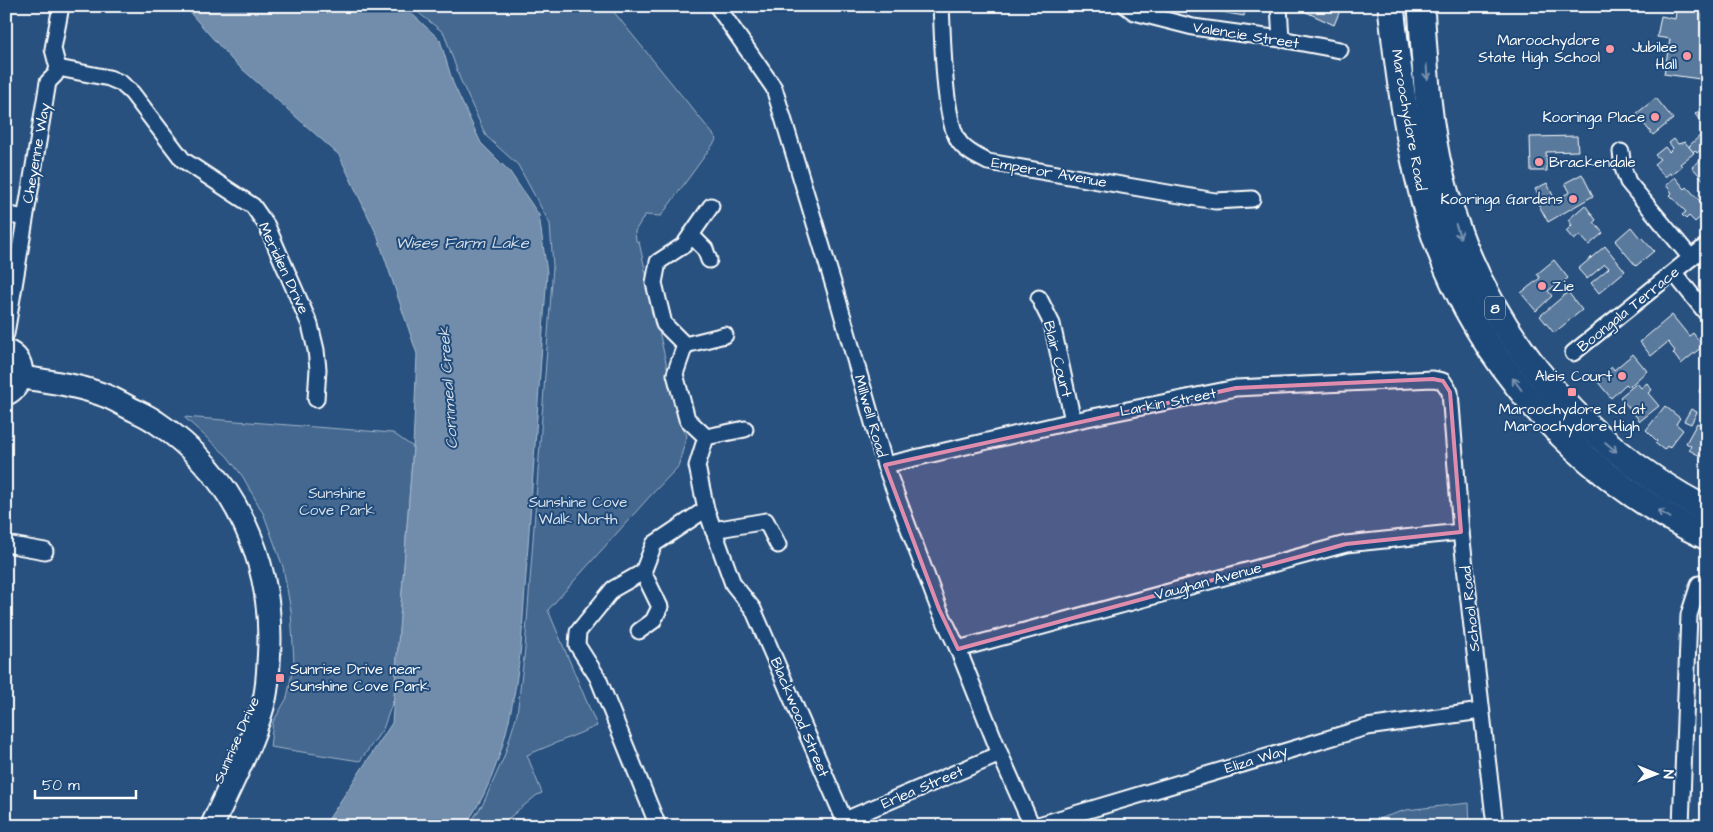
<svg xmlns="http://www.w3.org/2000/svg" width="1713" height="832" font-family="'Architects Daughter',sans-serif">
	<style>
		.green { fill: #446890; stroke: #a2b4c8 }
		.water { fill: #718dab; stroke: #aabbcd }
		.building { fill: #5a7a9d; stroke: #fff }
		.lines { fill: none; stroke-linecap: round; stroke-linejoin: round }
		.street-casing { stroke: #fff; stroke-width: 19 }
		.secondary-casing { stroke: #fff; stroke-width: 26 }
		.primary-casing { stroke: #fff; stroke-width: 29 }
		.street { stroke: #1f4a7a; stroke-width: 15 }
		.secondary { stroke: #1f4a7a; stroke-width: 22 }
		.primary { stroke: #1f4a7a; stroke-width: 25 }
		.oneway { stroke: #7992af }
		.marked { fill: #e08cad; fill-opacity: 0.2; stroke: #e08cad; stroke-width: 4; stroke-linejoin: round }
		.poi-dot { fill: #ff9aa2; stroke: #1f4a7a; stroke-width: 2 }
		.labels { text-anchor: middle; stroke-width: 4; stroke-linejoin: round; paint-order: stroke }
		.shield { fill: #1f4a7a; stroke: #bcc9d7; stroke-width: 1 }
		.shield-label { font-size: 14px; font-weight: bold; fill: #fff }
		.street-label { font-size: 15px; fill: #fff; stroke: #1f4a7a }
		.poi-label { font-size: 15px; fill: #fff; stroke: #1f4a7a; text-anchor: end }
		.park-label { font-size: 15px; fill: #dae1e9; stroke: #1f4a7a }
		.water-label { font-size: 16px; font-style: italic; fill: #d4dde6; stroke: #1f4a7a }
	</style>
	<rect width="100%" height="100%" fill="#28517f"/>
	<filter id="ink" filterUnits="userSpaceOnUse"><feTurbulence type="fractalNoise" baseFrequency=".02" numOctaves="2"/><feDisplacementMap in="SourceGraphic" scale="10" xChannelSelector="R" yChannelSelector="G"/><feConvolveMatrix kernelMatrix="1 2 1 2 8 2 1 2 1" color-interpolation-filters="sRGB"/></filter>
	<g filter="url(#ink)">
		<!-- green -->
		<g class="green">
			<path d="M410 6H609L717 139 661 216 645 215 635 231 636 241 639 242 680 425 687 435 678 467 651 495 548 610 597 726 527 755 542 793 537 795 499 826H468L483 804 504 757 517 714 525 649 553 266 550 224 518 165 486 136 460 79 444 33Z"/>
			<path d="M184 417 393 433 413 447 394 698 383 729 360 761 270 747 273 722 287 698 294 662 291 611 283 567 264 515 243 477 227 456Z"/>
			<path d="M1469 803 1470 825 1356 826 1406 810Z"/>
		</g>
		<!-- water -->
		<path class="water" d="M184 6H392L410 12 440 40 453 83 481 143 510 172 539 215 547 273 521 646C515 698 506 749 483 796 478 806 471 816 465 826H324L392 723 413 447 417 354 377 235 339 155 232 60Z"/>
		<!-- building -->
		<g class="building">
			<path d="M1203 6H1246L1244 16 1203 9Z"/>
			<path d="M1307 6H1337L1341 8 1334 25 1304 11Z"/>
			<path d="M1677 6H1707V80L1664 74 1670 39 1657 37 1661 16 1675 19Z"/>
			<path d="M1656 98 1673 119 1653 135 1636 114Z"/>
			<path d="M1707 104V124L1703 120 1701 122 1695 114Z"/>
			<path d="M1703 133 1707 137V145L1697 153 1695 150 1693 152 1689 147 1690 145Z"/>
			<path d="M1577 136 1578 151 1546 152 1547 171H1531L1530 137Z"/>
			<path d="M1674 139 1678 144 1685 142 1694 153 1680 164 1682 166 1671 175 1670 173 1665 177 1654 164 1660 159 1655 155 1665 147 1669 152 1673 148 1669 143Z"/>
			<path d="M1707 155V184L1692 167Z"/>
			<path d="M1582 174 1593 196 1548 222 1536 200 1540 198 1535 189 1547 183 1555 200 1570 192 1565 183Z"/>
			<path d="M1675 177 1685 189 1687 187 1701 202 1707 198V211L1695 222 1689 216 1686 219 1682 215 1686 212 1670 195 1672 193 1666 185Z"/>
			<path d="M1585 205 1596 220 1594 222 1603 233 1589 245 1580 235 1574 240 1566 231 1572 225 1568 220Z"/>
			<path d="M1631 227 1640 238 1641 237 1654 251 1636 266 1615 241Z"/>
			<path d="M1605 246 1625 271 1599 293 1591 283 1609 268 1605 264 1587 279 1578 269Z"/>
			<path d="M1554 260 1568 278 1558 287 1556 285 1548 291 1552 296 1536 311 1521 293 1540 278 1537 274Z"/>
			<path d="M1568 292 1582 310 1554 333 1540 316Z"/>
			<path d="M1672 315 1689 336 1693 333 1703 346 1681 364 1673 353 1675 351 1668 342 1651 356 1640 342Z"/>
			<path d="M1633 354 1647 371 1629 387 1626 384 1611 398 1597 381 1612 367 1614 370Z"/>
			<path d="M1707 377V395L1699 392 1701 386Z"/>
			<path d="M1637 383 1641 388 1647 383 1652 390 1648 393 1659 406 1640 421 1620 397Z"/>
			<path d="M1665 406 1680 418 1676 424 1683 430 1669 448 1667 446 1664 450 1655 443 1657 441 1646 430Z"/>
			<path d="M1691 409 1697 412 1691 424 1684 421Z"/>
			<path d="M1697 423 1707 429V455L1704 453 1702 457 1689 450 1691 446 1686 443Z"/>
		</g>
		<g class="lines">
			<!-- street casing -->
			<g class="street-casing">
				<g id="street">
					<path d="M717 6 774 88 836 293 885 465 939 609 958 649 1000 754 1032 826"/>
					<path d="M941 6C943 37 943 121 960 143 967 152 978 157 988 162L1215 201 1252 199"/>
					<path d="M1126 6 1134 12 1193 27 1281 39 1340 50"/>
					<path d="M1279 6 1281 39"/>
					<path d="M58 68 109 78 121 83 132 93 183 160 253 206 267 226 310 325 316 350 318 369 316 399"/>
					<path d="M1621 152 1623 168 1628 182 1691 258"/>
					<path d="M711 206 684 245 658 262 654 283 664 324 685 345 675 374 687 419 706 437 697 466 706 509 733 584 753 609 847 826"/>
					<path d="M6 214 24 218"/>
					<path d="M691 235 705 249 709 260"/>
					<path d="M1674 273 1707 314"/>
					<path d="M1039 298 1052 324 1073 421"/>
					<path d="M6 334 48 82 55 75 58 68 53 49 61 6"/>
					<path d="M685 345 725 335"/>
					<path d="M1573 353 1707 245"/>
					<path d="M706 437 745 429"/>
					<path d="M885 465 1073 421 1236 388 1433 379 1443 381 1450 392 1461 532 1495 826"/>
					<path d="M713 530 766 521 778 545"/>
					<path d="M6 544 45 551"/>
					<path d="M639 631 653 621 660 607 643 572"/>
					<path d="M958 649 1346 544 1461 532"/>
					<path d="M845 820 1000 754"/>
					<path d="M658 826 598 678 577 645 578 632 613 589 643 572 654 544 706 509"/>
					<path d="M1035 826 1367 727 1481 711"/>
					<path d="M1681 826 1689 615 1699 584"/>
				</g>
			</g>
			<!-- secondary casing -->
			<g class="secondary-casing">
				<g id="secondary">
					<path d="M6 351C27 359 25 385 6 394"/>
					<path d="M21 377C50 382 79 385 106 396 114 399 122 404 130 408 138 412 148 416 156 422 236 475 274 562 269 655 268 669 268 683 265 697 256 738 229 787 212 826"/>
				</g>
			</g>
			<!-- primary casing -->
			<g class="primary-casing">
				<g id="primary">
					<path d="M1391 6C1399 79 1409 152 1430 222 1473 358 1577 476 1707 537"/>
					<path d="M1421 6C1425 62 1427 118 1440 172 1476 319 1572 440 1707 510"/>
				</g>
			</g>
			<!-- street -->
			<use href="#street" class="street"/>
			<!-- secondary -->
			<use href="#secondary" class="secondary"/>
			<!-- primary -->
			<use href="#primary" class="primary"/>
		</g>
		<!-- one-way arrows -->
		<defs><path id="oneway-shaft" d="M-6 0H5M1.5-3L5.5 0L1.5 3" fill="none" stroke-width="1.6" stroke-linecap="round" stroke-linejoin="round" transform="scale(1.25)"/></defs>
		<g class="oneway">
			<use href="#oneway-shaft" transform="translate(1427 72) rotate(86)"/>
			<use href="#oneway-shaft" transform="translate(1458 231) rotate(71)"/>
			<use href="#oneway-shaft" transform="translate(1517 384) rotate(-127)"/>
			<use href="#oneway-shaft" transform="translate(1611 447) rotate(40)"/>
			<use href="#oneway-shaft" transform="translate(1664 514) rotate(-150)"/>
		</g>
	</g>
	<!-- marked area -->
	<path class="marked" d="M1433 379 1443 381 1450 392 1461 532 1346 544 958 649 939 609 885 465 1236 388Z"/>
	<!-- markers -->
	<g class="poi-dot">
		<circle cx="1610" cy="49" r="5"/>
		<circle cx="1687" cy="56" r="5"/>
		<circle cx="1655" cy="117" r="5"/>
		<circle cx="1539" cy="162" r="5"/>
		<circle cx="1573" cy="199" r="5"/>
		<circle cx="1542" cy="286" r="5"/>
		<circle cx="1622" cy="376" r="5"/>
		<rect x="1567" y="387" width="10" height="10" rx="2.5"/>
		<rect x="275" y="673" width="10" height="10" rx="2.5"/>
	</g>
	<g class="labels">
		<!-- shield labels -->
		<rect class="shield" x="1485" y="296.5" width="20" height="23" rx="4"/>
		<g class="shield-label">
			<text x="1495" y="313">8</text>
		</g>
		<!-- street labels -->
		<g class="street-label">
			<text transform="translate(1246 35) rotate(9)" y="5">Valencie Street</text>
			<text transform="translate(1409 120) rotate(80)" y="5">Maroochydore Road</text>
			<text transform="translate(36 153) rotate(-80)" y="5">Cheyenne Way</text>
			<text transform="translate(1049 172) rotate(10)" y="5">Emperor Avenue</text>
			<text transform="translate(284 268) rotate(65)" y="5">Meridien Drive</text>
			<text transform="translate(1628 309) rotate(-39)" y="5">Boongala Terrace</text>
			<text transform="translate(1058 359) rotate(76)" y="5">Blair Court</text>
			<text transform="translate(1168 402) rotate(-11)" y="5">Larkin Street</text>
			<text transform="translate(871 416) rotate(74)" y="5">Millwell Road</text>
			<text transform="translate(1208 581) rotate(-15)" y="5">Vaughan Avenue</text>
			<text transform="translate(1470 609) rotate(-96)" y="5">School Road</text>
			<text transform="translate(800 717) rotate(67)" y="5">Blackwood Street</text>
			<text transform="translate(236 740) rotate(-66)" y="5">Sunrise Drive</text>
			<text transform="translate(1256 759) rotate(-17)" y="5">Eliza Way</text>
			<text transform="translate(922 787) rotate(-23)" y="5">Erlea Street</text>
		</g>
		<!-- poi labels -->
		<g class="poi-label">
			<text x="1600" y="45">Maroochydore<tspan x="1600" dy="17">State High School</tspan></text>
			<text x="1677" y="52">Jubilee<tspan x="1677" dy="17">Hall</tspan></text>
			<text x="1645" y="122">Kooringa Place</text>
			<text x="1549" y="167" text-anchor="start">Brackendale</text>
			<text x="1563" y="204">Kooringa Gardens</text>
			<text x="1552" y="291" text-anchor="start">Zie</text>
			<text x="1612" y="381">Aleis Court</text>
			<text x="1572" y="414" text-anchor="middle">Maroochydore Rd at<tspan x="1572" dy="17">Maroochydore High</tspan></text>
			<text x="290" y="674" text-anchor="start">Sunrise Drive near<tspan x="290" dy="17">Sunshine Cove Park</tspan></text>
		</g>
		<!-- park labels -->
		<g class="park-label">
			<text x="337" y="498">Sunshine<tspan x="337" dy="17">Cove Park</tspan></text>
			<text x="578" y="507">Sunshine Cove<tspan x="578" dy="17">Walk North</tspan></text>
		</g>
		<!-- water labels -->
		<g class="water-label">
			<text x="462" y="248">Wises Farm Lake</text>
			<text transform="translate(447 388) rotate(-94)" y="6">Cornmeal Creek</text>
		</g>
	</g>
	<!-- margin -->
	<rect width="1713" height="832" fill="none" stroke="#1f4a7a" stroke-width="25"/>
	<rect x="12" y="12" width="1688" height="807" fill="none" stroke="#fff" stroke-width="2" filter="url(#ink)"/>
	<!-- north arrow -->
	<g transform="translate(1656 774) rotate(91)" stroke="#1f4a7a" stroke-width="4" paint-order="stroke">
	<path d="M0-4L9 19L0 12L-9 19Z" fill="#ffffff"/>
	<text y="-8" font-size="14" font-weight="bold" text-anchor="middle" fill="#ffffff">N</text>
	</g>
	<!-- scale -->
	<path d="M35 790v8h101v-8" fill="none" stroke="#ffffff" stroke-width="2.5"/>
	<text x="42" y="790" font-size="15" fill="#ffffff" stroke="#1f4a7a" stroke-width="4" paint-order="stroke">50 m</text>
</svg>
